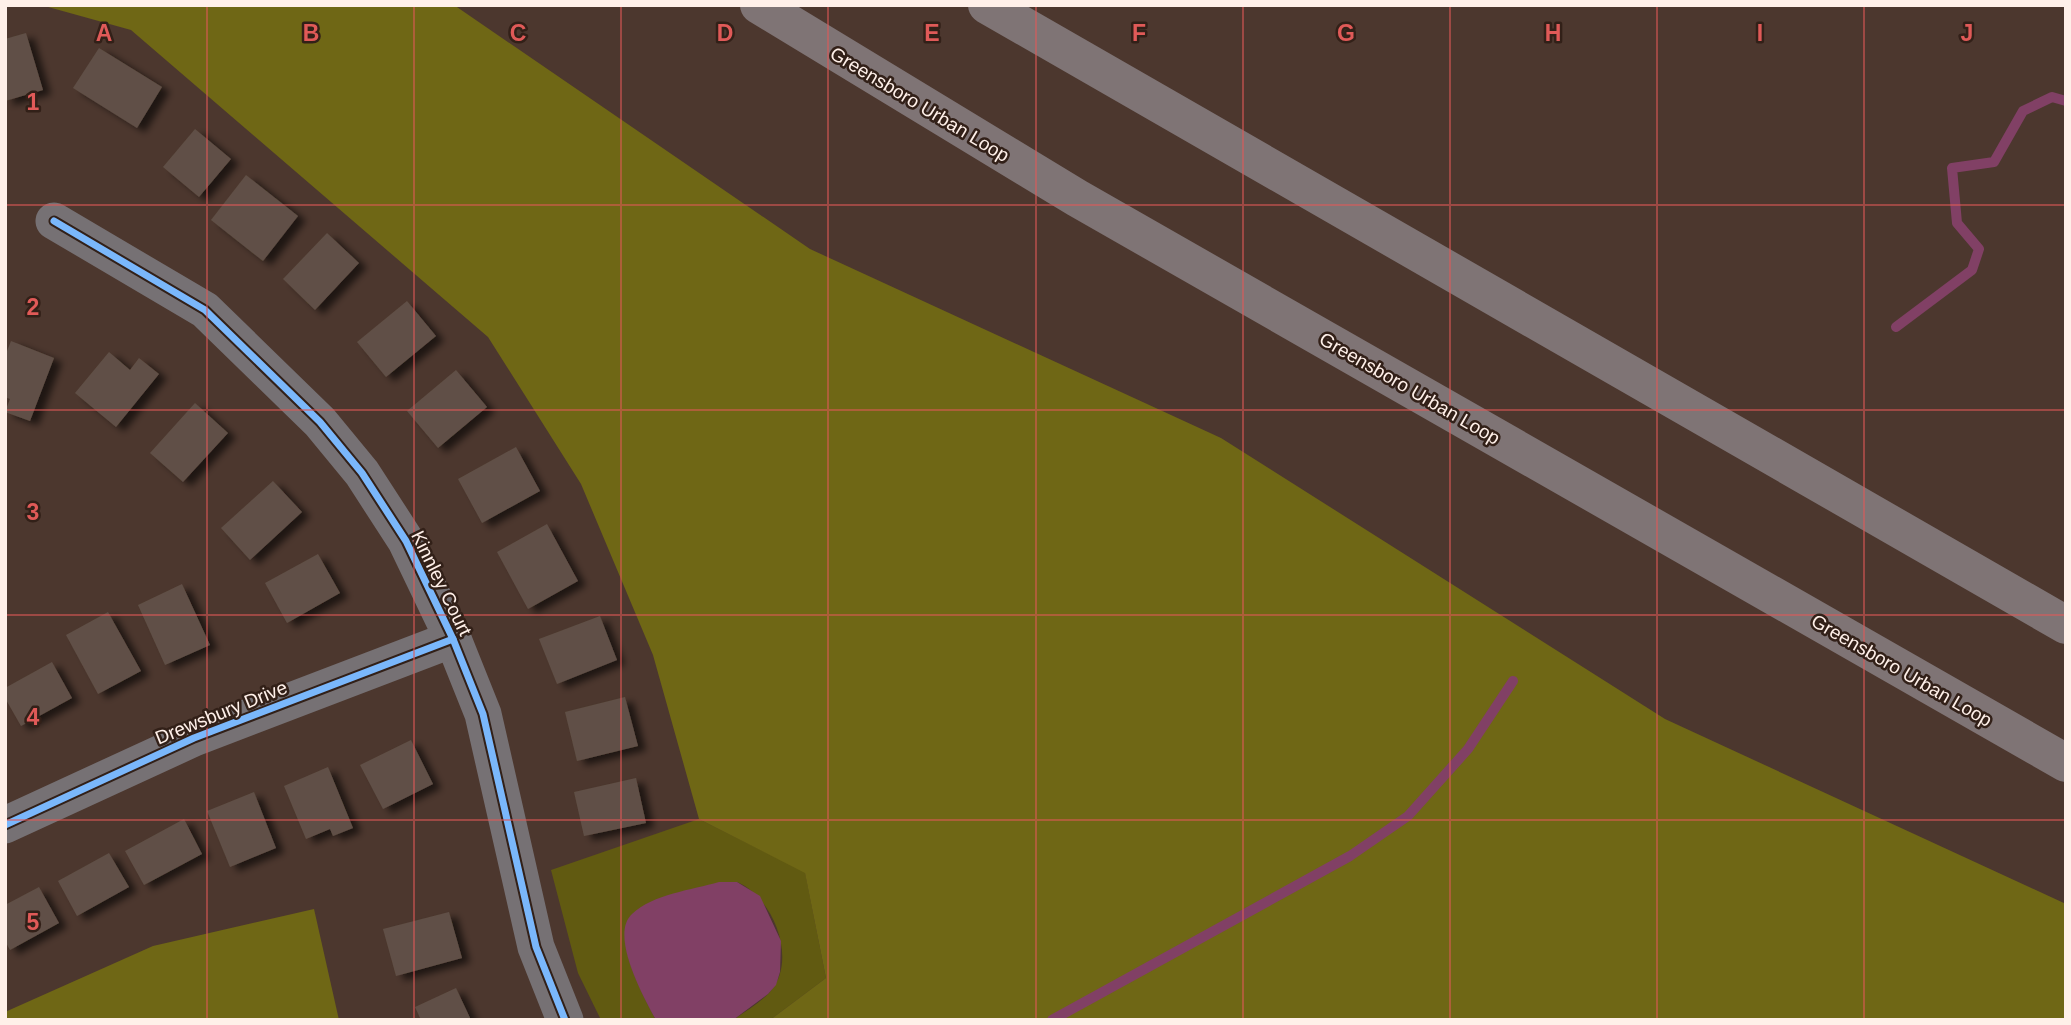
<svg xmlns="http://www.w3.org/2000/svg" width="2071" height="1025" font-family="Helvetica,sans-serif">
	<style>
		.green { fill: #615a11 }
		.forest { fill: #6f6715 }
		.water { fill: #814065 }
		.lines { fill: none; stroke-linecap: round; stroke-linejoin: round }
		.stream { stroke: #814065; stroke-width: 10 }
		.building { fill: #605046; filter: url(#shadow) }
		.minor { stroke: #767174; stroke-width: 37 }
		.motorway { stroke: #7f7475; stroke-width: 38 }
		.cycleway-casing { stroke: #322018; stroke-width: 11 }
		.cycleway { stroke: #7ab7fb; stroke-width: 7 }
		.grid { fill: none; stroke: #e05a58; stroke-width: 2; stroke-opacity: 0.55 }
		.labels { text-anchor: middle; stroke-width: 5; stroke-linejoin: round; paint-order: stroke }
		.street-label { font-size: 19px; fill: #fff0e9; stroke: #322018 }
		.grid-label { font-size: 23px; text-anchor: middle; font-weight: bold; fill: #e05a58; stroke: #322018; stroke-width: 5; stroke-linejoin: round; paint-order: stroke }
	</style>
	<defs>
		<filter id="shadow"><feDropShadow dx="8" dy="4.5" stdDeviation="3.5" flood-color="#0009"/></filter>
	</defs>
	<rect width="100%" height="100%" fill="#4c372e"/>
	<!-- green -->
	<path class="green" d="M699 819 805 872 826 978 770 1020H733C747 1010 766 1000 775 985 795 952 771 896 737 882 629 905 594 904 656 1020H601L578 973 551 870Z"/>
	<!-- forest -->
	<g class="forest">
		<path d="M41 5H454L810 249 1221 438 1665 719 2066 904V1020H770L826 978 805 873 699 819 653 655 581 484 488 337 131 30Z"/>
		<path d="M314 909 339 1020H5V1012L153 946Z"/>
	</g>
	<!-- water -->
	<path class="water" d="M719 882H737L760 896 781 941 780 972 776 985 768 994 733 1020H656C644 998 609 935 632 914 653 894 692 890 719 882Z"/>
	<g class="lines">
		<!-- stream -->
		<g class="stream">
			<path d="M1896 327 1972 270 1979 249 1957 223 1952 168 1994 162 2023 111 2052 97 2066 101"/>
			<path d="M1052 1020 1350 856 1408 816 1468 749 1513 681"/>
		</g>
	</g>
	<!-- building -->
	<g class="building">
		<path d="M26 33 43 90 5 101V39Z"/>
		<path d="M99 48 162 87 137 128 73 88Z"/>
		<path d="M195 129 231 159 199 197 163 167Z"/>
		<path d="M246 175 298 216 263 261 211 220Z"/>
		<path d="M327 233 359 263 315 310 283 279Z"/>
		<path d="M407 301 436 336 386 377 357 342Z"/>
		<path d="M11 341 54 358 30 421 5 412 10 399 5 397V356Z"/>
		<path d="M109 352 130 370 139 358 159 374 116 427 75 393Z"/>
		<path d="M456 370 487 407 438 448 407 411Z"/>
		<path d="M195 403 228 433 183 482 150 453Z"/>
		<path d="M516 447 540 491 482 523 458 479Z"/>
		<path d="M273 481 302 512 250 560 221 528Z"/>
		<path d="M547 524 578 581 528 609 497 552Z"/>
		<path d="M318 554 340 593 287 623 265 583Z"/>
		<path d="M182 584 210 645 165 665 138 605Z"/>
		<path d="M108 612 141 671 98 694 66 635Z"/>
		<path d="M600 616 617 660 557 684 539 639Z"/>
		<path d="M52 662 72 698 21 726 5 698V688Z"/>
		<path d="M625 697 638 746 577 761 565 712Z"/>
		<path d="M411 740 433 784 383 809 360 765Z"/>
		<path d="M328 767 353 828 333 836 330 829 306 839 284 786Z"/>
		<path d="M636 778 646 823 584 836 574 792Z"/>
		<path d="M254 792 276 848 230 867 207 811Z"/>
		<path d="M184 819 202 854 144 885 125 851Z"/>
		<path d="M109 853 129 887 77 916 58 881Z"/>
		<path d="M39 887 59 923 10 950 5 941V905Z"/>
		<path d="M449 912 462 958 396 976 383 929Z"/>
		<path d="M456 988 471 1020H421L415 1007Z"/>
	</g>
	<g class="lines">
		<!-- minor -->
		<g class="minor">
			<path d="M54 221 205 310 320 422 362 473 406 541 453 639 483 714 536 947 565 1020"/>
			<path d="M5 825 194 738 453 639"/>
		</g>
		<!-- motorway -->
		<g class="motorway">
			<path d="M759 5 1077 198 2066 763"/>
			<path d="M987 5 2066 625"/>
		</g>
		<!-- cycleway casing -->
		<g class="cycleway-casing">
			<g id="cycleway">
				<path d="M54 221 205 310 320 422 362 473 406 541 453 639 483 714 536 947 565 1020"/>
				<path d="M5 825 194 738 453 639"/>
			</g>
		</g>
		<!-- cycleway -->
		<use href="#cycleway" class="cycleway"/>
	</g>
	<!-- grid -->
	<path class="grid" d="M207 5V1020M414 5V1020M621 5V1020M828 5V1020M1036 5V1020M1243 5V1020M1450 5V1020M1657 5V1020M1864 5V1020M5 205H2066M5 410H2066M5 615H2066M5 820H2066"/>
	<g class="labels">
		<!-- street labels -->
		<g class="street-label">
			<text transform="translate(920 104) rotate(31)" y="7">Greensboro Urban Loop</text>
			<text transform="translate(1410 388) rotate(30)" y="7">Greensboro Urban Loop</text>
			<text transform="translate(442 583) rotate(64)" y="7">Kinnley Court</text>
			<text transform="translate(1902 670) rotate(30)" y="7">Greensboro Urban Loop</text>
			<text transform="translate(221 712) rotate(-22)" y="7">Drewsbury Drive</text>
		</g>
	</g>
	<g class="grid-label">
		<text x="104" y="41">A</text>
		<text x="311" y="41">B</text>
		<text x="518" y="41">C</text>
		<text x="725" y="41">D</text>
		<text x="932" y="41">E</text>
		<text x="1139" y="41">F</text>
		<text x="1346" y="41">G</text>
		<text x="1553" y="41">H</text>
		<text x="1760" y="41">I</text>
		<text x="1967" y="41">J</text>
		<text x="33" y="110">1</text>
		<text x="33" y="315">2</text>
		<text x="33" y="520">3</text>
		<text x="33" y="725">4</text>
		<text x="33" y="930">5</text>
	</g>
	<!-- border -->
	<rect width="2071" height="1025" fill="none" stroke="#fff0e9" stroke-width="14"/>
</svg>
